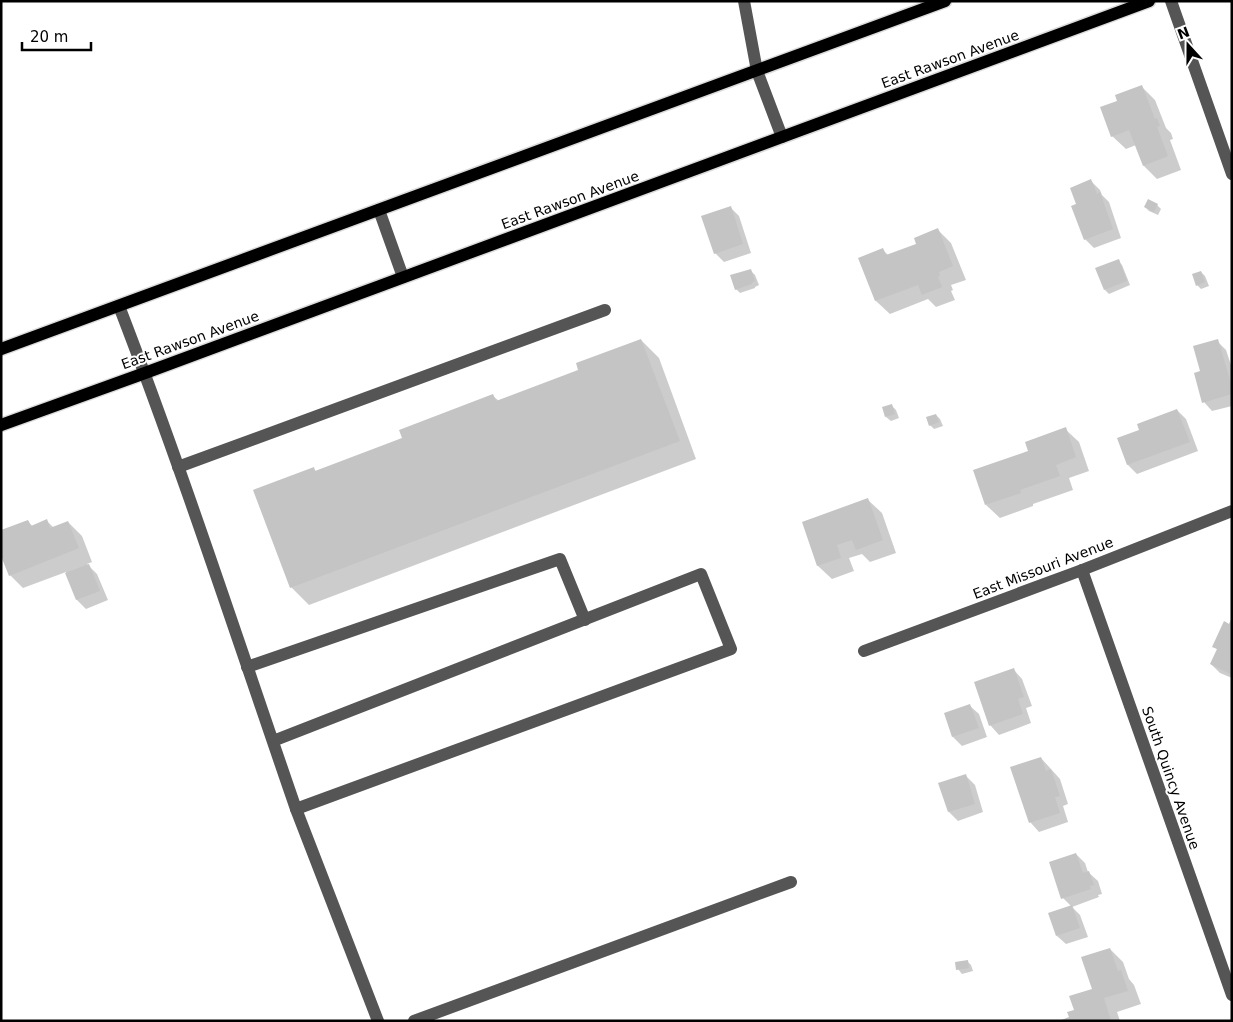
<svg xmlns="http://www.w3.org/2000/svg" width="1233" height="1022" font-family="'DejaVu Sans',sans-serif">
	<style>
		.shadow { fill: #0003 }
		.building { fill: #c4c4c4 }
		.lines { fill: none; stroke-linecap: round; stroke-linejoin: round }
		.major-casing { stroke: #dbdbdb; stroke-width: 15 }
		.minor { stroke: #555; stroke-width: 12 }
		.major { stroke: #000; stroke-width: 12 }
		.labels { text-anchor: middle; stroke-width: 4; stroke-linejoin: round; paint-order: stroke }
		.street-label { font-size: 14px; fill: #000; stroke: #fff }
	</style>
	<rect width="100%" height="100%" fill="#fff"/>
	<!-- shadow -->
	<g class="shadow">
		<path d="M1141 86 1155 100 1166 128 1171 133 1173 139 1170 140 1181 170 1157 179 1144 166 1136 145 1126 149 1112 136 1119 101Z"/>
		<path d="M1091 181 1100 190 1102 195 1109 202 1121 238 1094 248 1085 239 1078 204Z"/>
		<path d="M1157 205 1161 209 1158 215 1149 211 1145 207Z"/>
		<path d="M730 207 739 216 751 253 724 262 715 253Z"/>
		<path d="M938 230 951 243 966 280 951 285 953 290 951 291 955 300 936 307 928 299 890 314 876 301 860 259 883 250 889 256 917 245Z"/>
		<path d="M1118 261 1122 265 1130 285 1109 294 1105 290Z"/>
		<path d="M751 271 755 275 759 285 755 287V288L740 293 736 289Z"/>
		<path d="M1201 272 1205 276 1209 286 1201 289 1197 285Z"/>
		<path d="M641 340 659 358 696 459 309 605 291 587 314 469 317 472 404 439 493 396 499 401 580 370Z"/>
		<path d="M1217 341 1226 350 1232 368V406L1212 411 1204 402Z"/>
		<path d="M892 406 896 410 899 418 891 421 886 417Z"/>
		<path d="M1177 410 1186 419 1198 451 1137 474 1128 465 1119 439 1141 431Z"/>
		<path d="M936 415 940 419 943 426 934 429 930 425Z"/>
		<path d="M1065 429 1079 442 1089 471 1069 478 1073 490 1033 504V506L1000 518 986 505 1029 451Z"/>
		<path d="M868 500 882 513 896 553 870 562 862 554 849 558 854 571 832 579 818 566 803 522Z"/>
		<path d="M28 521 33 527 47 521 54 528 68 522 82 536 92 562 87 564 97 574 108 600 86 609 77 600 66 572 23 588 10 575Z"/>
		<path d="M1232 620V678L1220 673 1211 664 1218 650 1214 646 1229 626Z"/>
		<path d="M1014 670 1022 679 1032 706 1026 708 1031 723 999 735 991 726 975 683Z"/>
		<path d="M970 706 979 714 987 737 962 746 953 737 945 714Z"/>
		<path d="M1041 758 1060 779 1068 804 1063 806 1068 822 1039 832 1031 823 1011 768Z"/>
		<path d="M966 776 975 785 983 812 958 821 949 812 940 784Z"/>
		<path d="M1076 854 1085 863 1088 872 1098 881 1102 894 1098 895 1099 897 1072 907 1080 915 1088 937 1066 944 1057 936 1071 906 1063 898Z"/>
		<path d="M1110 949 1123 962 1129 979 1134 985 1141 1004 1117 1012 1120 1021H1062L1070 1018 1093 990Z"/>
		<path d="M967 961 971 965 973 971 962 974 958 969Z"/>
	</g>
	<!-- building -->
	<g class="building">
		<path d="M1142 85 1155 119 1157 118 1160 126 1157 127 1168 156 1143 166 1129 130 1111 137 1100 107 1117 101 1115 95Z"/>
		<path d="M1091 179 1097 194 1100 192 1113 229 1084 240 1071 206 1076 204 1070 188Z"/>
		<path d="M1148 199 1158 204 1154 212 1144 207Z"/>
		<path d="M731 206 743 244 714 254 701 216Z"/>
		<path d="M938 228 953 266 939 272 940 276 938 277 942 287 922 295 918 285 875 301 858 258 883 248 886 255 916 244 914 238Z"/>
		<path d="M1119 259 1127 281 1104 290 1095 268Z"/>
		<path d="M751 269 755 281 752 283V284L735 290 730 275Z"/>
		<path d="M1201 271 1205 282 1196 286 1192 274Z"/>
		<path d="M641 339 680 441 290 588 253 490 314 467 315 471 402 438 399 430 493 394 496 401 578 370 576 363Z"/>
		<path d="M1218 339 1232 387V394L1202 403 1194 373 1200 371 1193 346Z"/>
		<path d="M892 404 895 414 885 417 882 407Z"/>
		<path d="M1177 409 1190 442 1127 465 1117 438 1139 430 1137 424Z"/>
		<path d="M936 414 939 422 929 426 926 417Z"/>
		<path d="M1066 427 1076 457 1056 465 1060 476 1020 490 1021 493 985 505 973 470 1028 451 1025 442Z"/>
		<path d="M868 498 883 540 856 550 852 540 837 545 841 558 817 566 802 522Z"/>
		<path d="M47 519 50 528 68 521 79 548 9 576 1 556V530L28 520 31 526Z"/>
		<path d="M89 564 100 591 76 600 65 573Z"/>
		<path d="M1232 617V675L1210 664 1217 649 1212 647 1224 621 1229 624Z"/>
		<path d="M1014 668 1024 697 1018 699 1023 714 989 726 974 682Z"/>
		<path d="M970 704 979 728 952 737 944 713Z"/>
		<path d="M1041 757 1046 771 1051 769 1060 796 1055 797 1060 813 1029 823 1010 767Z"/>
		<path d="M966 774 975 804 948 812 938 783Z"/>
		<path d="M1076 853 1083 873 1089 871 1094 885 1090 886 1091 889 1061 899 1049 862Z"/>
		<path d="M1072 905 1080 928 1056 936 1048 913Z"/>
		<path d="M1110 948 1118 971 1121 970 1128 991 1104 998 1111 1021H1059L1069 1017 1067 1012 1074 1010 1069 996 1092 989 1081 957Z"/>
		<path d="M968 960 969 968 956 970 955 962Z"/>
	</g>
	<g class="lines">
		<!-- major casing -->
		<g class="major-casing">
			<g id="major">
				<path d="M1 349 945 1"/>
				<path d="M1 425 145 373 1149 1"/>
			</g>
		</g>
		<!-- minor -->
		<g class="minor">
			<path d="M744 1 757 71 782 137"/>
			<path d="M1171 1 1232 174"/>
			<path d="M379 210 403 277"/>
			<path d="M119 306C183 472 238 641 296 809L731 649 701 574 273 741"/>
			<path d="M178 467 605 310"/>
			<path d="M1082 570 1232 995"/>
			<path d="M864 651 1082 570 1232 511"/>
			<path d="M247 667 560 559 585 620"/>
			<path d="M296 809 378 1021"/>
			<path d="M414 1021 791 882"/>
		</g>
		<!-- major -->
		<use href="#major" class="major"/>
	</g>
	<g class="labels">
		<!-- street labels -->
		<g class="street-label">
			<text transform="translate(950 59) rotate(-20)" y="5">East Rawson Avenue</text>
			<text transform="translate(570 200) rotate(-20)" y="5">East Rawson Avenue</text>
			<text transform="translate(190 340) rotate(-20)" y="5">East Rawson Avenue</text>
			<text transform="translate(1043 568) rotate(-21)" y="5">East Missouri Avenue</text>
			<text transform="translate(1171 778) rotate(71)" y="5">South Quincy Avenue</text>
		</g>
	</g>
	<!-- border -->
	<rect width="1233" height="1022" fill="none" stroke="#000000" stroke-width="5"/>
	<!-- north arrow -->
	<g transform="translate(1188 45) rotate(339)" stroke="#ffffff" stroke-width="4" paint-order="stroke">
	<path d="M0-4L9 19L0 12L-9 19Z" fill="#000000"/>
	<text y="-8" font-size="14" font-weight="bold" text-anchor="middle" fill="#000000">N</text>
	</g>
	<!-- scale -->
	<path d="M22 42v8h69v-8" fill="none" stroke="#000000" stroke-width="2.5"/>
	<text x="30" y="42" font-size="15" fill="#000000" stroke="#ffffff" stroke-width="4" paint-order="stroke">20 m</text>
</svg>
